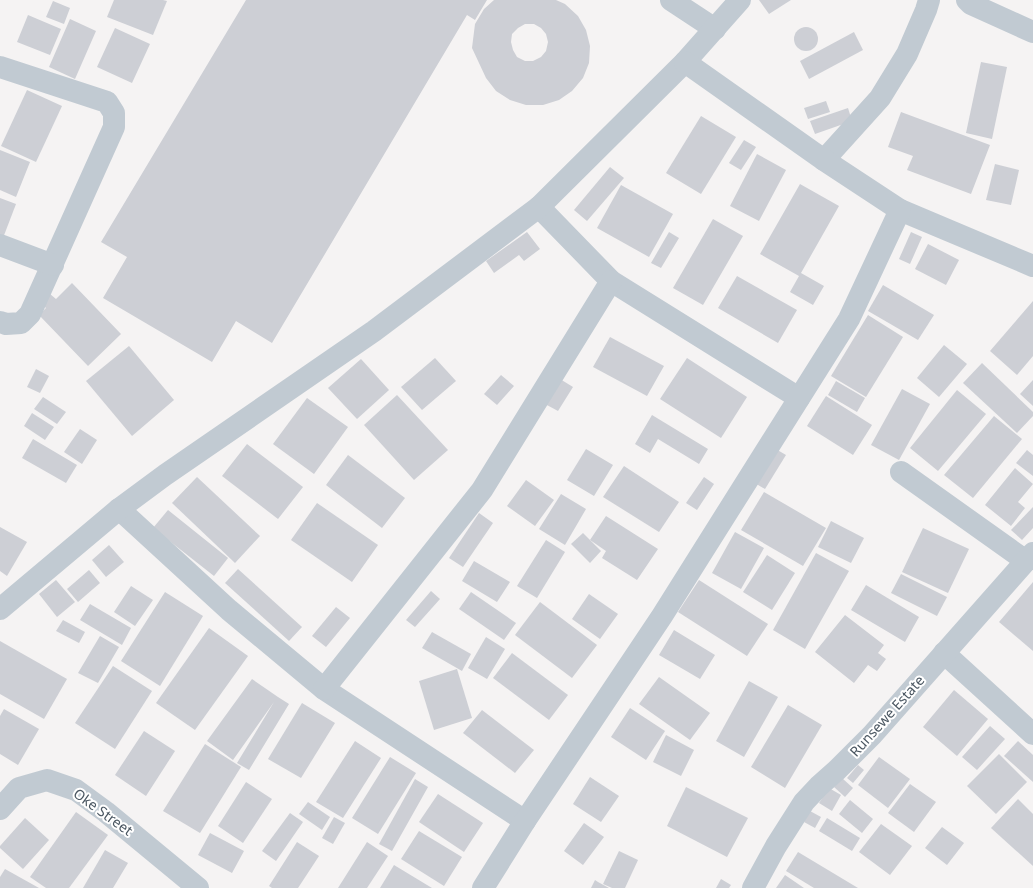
<svg xmlns="http://www.w3.org/2000/svg" width="1033" height="888" font-family="'Noto Sans',sans-serif">
	<style>
		.building { fill: #cdcfd5; fill-rule: evenodd }
		.lines { fill: none; stroke-linecap: round; stroke-linejoin: round }
		.minor { stroke: #c1cad2; stroke-width: 22 }
		.labels { text-anchor: middle; stroke-width: 4; stroke-linejoin: round; paint-order: stroke }
		.street-label { font-size: 14px; fill: #4a5661; stroke: #fff }
	</style>
	<rect width="100%" height="100%" fill="#f5f3f3"/>
	<!-- building -->
	<g class="building">
		<path d="M114 0H163L167 1 153 35 107 17Z"/>
		<path d="M246 0H487L475 20 467 15 272 343 236 321 212 362 103 298 127 257 101 242Z"/>
		<path d="M494 0H556L565 4 578 16 586 30 590 46 589 63 583 78 572 91 559 100 543 105H526L510 100 496 91 486 78 472 48 475 24 484 9ZM525 24H534L541 28 546 34 548 42 546 51 541 57 533 61H525L517 57 513 50 511 42 512 34 518 28Z"/>
		<path d="M759 0H791L769 14Z"/>
		<path d="M53 1 70 8 64 24 46 17Z"/>
		<path d="M28 15 61 29 50 55 17 42Z"/>
		<path d="M70 19 96 31 75 79 49 67Z"/>
		<circle cx="806" cy="39" r="12"/>
		<path d="M115 28 150 44 132 83 97 67Z"/>
		<path d="M854 32 863 50 809 79 800 61Z"/>
		<path d="M981 62 1007 67 992 139 966 133Z"/>
		<path d="M27 90 62 106 36 162 1 146Z"/>
		<path d="M826 101 830 112 808 119 804 108Z"/>
		<path d="M848 108 852 121 815 134 810 121Z"/>
		<path d="M901 112 990 145 971 194 907 170 913 156 888 147Z"/>
		<path d="M701 116 736 137 701 194 666 173Z"/>
		<path d="M744 140 756 147 741 170 729 163Z"/>
		<path d="M0 150 30 162 16 197 0 190Z"/>
		<path d="M757 154 786 170 759 221 730 206Z"/>
		<path d="M995 164 1019 170 1011 205 986 200Z"/>
		<path d="M610 167 624 178 587 221 574 210Z"/>
		<path d="M800 184 839 206 801 273 824 286 813 305 790 292 799 276 760 254Z"/>
		<path d="M621 185 673 214 649 257 597 228Z"/>
		<path d="M0 198 16 204 3 238 0 237Z"/>
		<path d="M713 219 743 236 703 305 673 288Z"/>
		<path d="M527 232 540 249 524 261 519 255 494 273 486 261Z"/>
		<path d="M669 232 679 238 661 268 651 263Z"/>
		<path d="M911 232 922 237 910 264 899 259Z"/>
		<path d="M928 244 959 260 946 285 915 269Z"/>
		<path d="M737 276 797 310 778 343 718 308Z"/>
		<path d="M72 283 121 334 88 366 39 315 46 308 41 303 50 294 56 299Z"/>
		<path d="M883 285 934 315 918 340 868 311Z"/>
		<path d="M1033 301V356L1017 375 990 351Z"/>
		<path d="M868 315 903 337 866 397 831 376Z"/>
		<path d="M610 337 664 366 647 396 593 367Z"/>
		<path d="M944 345 967 364 939 397 917 378Z"/>
		<path d="M129 346 174 400 132 436 86 381Z"/>
		<path d="M435 358 456 381 422 410 401 387Z"/>
		<path d="M687 358 747 397 721 438 660 399Z"/>
		<path d="M361 359 389 390 357 419 328 388Z"/>
		<path d="M982 363 1033 412V416L1017 433 963 383Z"/>
		<path d="M36 369 49 376 40 393 27 387Z"/>
		<path d="M501 375 514 386 497 405 484 394Z"/>
		<path d="M560 379 573 387 558 411 545 404Z"/>
		<path d="M1033 380V406L1020 394Z"/>
		<path d="M836 381 865 398 857 412 828 395Z"/>
		<path d="M902 389 930 404 899 460 871 445Z"/>
		<path d="M957 390 986 414 938 471 910 448Z"/>
		<path d="M397 395 448 450 414 480 364 425Z"/>
		<path d="M826 396 872 425 853 455 807 426Z"/>
		<path d="M43 397 66 412 57 424 34 409Z"/>
		<path d="M307 398 348 427 314 474 273 444Z"/>
		<path d="M32 413 54 427 45 440 24 426Z"/>
		<path d="M652 415 708 449 699 464 658 439 650 453 635 444Z"/>
		<path d="M994 416 1022 439 973 498 944 475Z"/>
		<path d="M80 429 97 440 82 464 64 452Z"/>
		<path d="M33 439 77 465 66 483 22 458Z"/>
		<path d="M247 444 303 487 278 519 222 476Z"/>
		<path d="M774 448 786 455 765 489 753 482Z"/>
		<path d="M586 449 613 465 594 496 567 480Z"/>
		<path d="M1027 450 1033 455V476L1016 463Z"/>
		<path d="M348 455 405 498 382 528 326 485Z"/>
		<path d="M624 466 679 502 659 532 603 497Z"/>
		<path d="M1015 468 1033 484 1018 502 1025 508 1011 526 985 505Z"/>
		<path d="M197 477 260 536 235 563 172 503Z"/>
		<path d="M704 477 714 484 697 510 686 503Z"/>
		<path d="M526 480 554 500 535 526 507 506Z"/>
		<path d="M764 492 826 528 803 566 741 530Z"/>
		<path d="M561 494 586 509 565 545 539 529Z"/>
		<path d="M317 503 378 545 352 582 291 540Z"/>
		<path d="M1033 507V528L1022 540 1011 530Z"/>
		<path d="M168 510 228 558 214 576 153 528Z"/>
		<path d="M479 513 493 523 463 567 449 558Z"/>
		<path d="M606 516 658 549 637 580 602 558 606 551 590 540Z"/>
		<path d="M831 521 864 538 851 563 818 547Z"/>
		<path d="M0 527 27 542 7 576 0 571Z"/>
		<path d="M923 528 969 549 948 593 902 572Z"/>
		<path d="M735 532 764 548 741 589 712 573Z"/>
		<path d="M583 533 601 551 590 563 571 544Z"/>
		<path d="M546 540 565 552 537 598 517 586Z"/>
		<path d="M109 545 124 562 106 577 92 560Z"/>
		<path d="M816 553 849 571 805 649 773 630Z"/>
		<path d="M767 555 795 573 772 610 743 592Z"/>
		<path d="M474 561 510 582 497 602 462 581Z"/>
		<path d="M238 569 302 627 289 641 225 583Z"/>
		<path d="M89 570 100 583 78 602 67 589Z"/>
		<path d="M901 574 947 597 937 616 891 593Z"/>
		<path d="M56 580 75 602 57 617 39 594Z"/>
		<path d="M699 580 768 624 747 656 678 612Z"/>
		<path d="M1033 582V651L999 622Z"/>
		<path d="M866 585 919 617 905 642 851 610Z"/>
		<path d="M131 586 153 600 135 626 114 612Z"/>
		<path d="M431 591 440 599 415 627 406 620Z"/>
		<path d="M165 592 203 616 160 686 121 661Z"/>
		<path d="M471 592 516 623 504 640 459 609Z"/>
		<path d="M589 594 618 614 600 639 572 619Z"/>
		<path d="M540 602 597 645 572 678 515 635Z"/>
		<path d="M90 604 131 628 122 645 80 620Z"/>
		<path d="M336 607 350 618 326 647 312 636Z"/>
		<path d="M845 615 884 645 878 653 886 659 877 671 868 665 854 683 815 652Z"/>
		<path d="M63 620 85 632 79 643 56 631Z"/>
		<path d="M209 628 248 656 195 730 156 703Z"/>
		<path d="M674 630 715 655 700 679 659 655Z"/>
		<path d="M432 632 471 654 462 671 422 648Z"/>
		<path d="M100 636 119 647 98 683 78 673Z"/>
		<path d="M486 637 505 649 487 679 468 668Z"/>
		<path d="M0 641 67 679 44 719 0 694Z"/>
		<path d="M512 653 568 695 549 720 493 678Z"/>
		<path d="M113 666 152 691 115 749 75 723Z"/>
		<path d="M457 669 472 718 434 730 419 681Z"/>
		<path d="M659 677 710 713 690 740 639 704Z"/>
		<path d="M252 679 278 697 289 704 249 770 237 763 274 702 233 760 207 741Z"/>
		<path d="M749 681 778 697 744 757 716 741Z"/>
		<path d="M954 690 988 719 957 756 923 727Z"/>
		<path d="M302 703 335 723 301 778 268 759Z"/>
		<path d="M788 705 822 725 785 788 751 767Z"/>
		<path d="M630 708 665 731 646 760 611 737Z"/>
		<path d="M4 709 39 729 18 765 0 754V716Z"/>
		<path d="M482 710 534 750 515 773 463 733Z"/>
		<path d="M990 726 1005 739 977 770 962 757Z"/>
		<path d="M144 731 175 751 146 796 115 775Z"/>
		<path d="M666 735 694 750 681 776 653 762Z"/>
		<path d="M355 741 381 758 343 818 316 802Z"/>
		<path d="M1018 741 1033 755V782L1004 756Z"/>
		<path d="M205 744 241 767 200 833 163 811Z"/>
		<path d="M999 754 1027 782 996 814 967 786Z"/>
		<path d="M390 757 416 773 378 834 352 818Z"/>
		<path d="M879 757 910 779 888 808 858 785Z"/>
		<path d="M858 765 864 770 853 783 847 778Z"/>
		<path d="M590 777 619 796 601 822 573 804Z"/>
		<path d="M842 778 853 788 845 797 834 787Z"/>
		<path d="M415 779 428 787 392 851 379 844Z"/>
		<path d="M246 782 272 799 243 843 218 826Z"/>
		<path d="M910 784 936 802 914 832 888 813Z"/>
		<path d="M686 787 748 818 727 857 667 826Z"/>
		<path d="M829 788 841 795 832 811 819 803Z"/>
		<path d="M438 794 483 823 464 852 419 822Z"/>
		<path d="M1018 799 1033 814V866L991 828Z"/>
		<path d="M850 800 873 819 862 833 839 814Z"/>
		<path d="M308 802 330 817 322 830 299 814Z"/>
		<path d="M810 811 821 817 815 828 804 822Z"/>
		<path d="M76 812 108 835 69 888H46L30 877Z"/>
		<path d="M290 813 303 822 276 861 262 851Z"/>
		<path d="M334 817 345 823 333 844 322 838Z"/>
		<path d="M25 818 49 840 23 869 0 848V846Z"/>
		<path d="M827 818 860 838 852 851 819 831Z"/>
		<path d="M584 823 604 837 583 865 564 851Z"/>
		<path d="M881 824 912 846 890 875 859 852Z"/>
		<path d="M942 827 964 843 947 865 925 848Z"/>
		<path d="M419 831 462 857 444 886 401 859Z"/>
		<path d="M210 833 244 851 232 873 198 855Z"/>
		<path d="M297 842 319 856 298 888H272L269 886Z"/>
		<path d="M367 842 388 856 367 888H338Z"/>
		<path d="M105 850 128 863 113 888H83Z"/>
		<path d="M619 851 638 860 625 888H612L603 884Z"/>
		<path d="M798 852 858 888H814L786 871Z"/>
		<path d="M394 865 432 888H380Z"/>
		<path d="M5 869 39 888H0V877Z"/>
		<path d="M785 875 804 888H776Z"/>
		<path d="M721 879 731 885 729 888H716Z"/>
		<path d="M595 880 598 882 609 888H591Z"/>
	</g>
	<g class="lines">
		<!-- minor -->
		<g class="minor">
			<path d="M671 0 715 29"/>
			<path d="M967 0 971 4 1033 32"/>
			<path d="M0 67 107 102 114 113V127L30 314 21 323 6 324 0 322"/>
			<path d="M824 160 880 98 907 54 926 10 929 0"/>
			<path d="M539 207 611 281 799 398"/>
			<path d="M900 210 1033 266"/>
			<path d="M0 245 53 265"/>
			<path d="M901 472 1026 561"/>
			<path d="M119 509 229 610 324 689 525 821"/>
			<path d="M0 609 119 509 165 475 374 331 539 207 685 62 740 0"/>
			<path d="M944 653 1033 734"/>
			<path d="M324 689 482 490 611 281"/>
			<path d="M0 809 19 788 47 780 76 790 106 812 198 888"/>
			<path d="M483 888 525 821 662 616 849 319 900 210 824 160 685 62"/>
			<path d="M753 888 776 846 804 802 819 786 837 770 872 735 1033 553"/>
		</g>
	</g>
	<g class="labels">
		<!-- street labels -->
		<g class="street-label">
			<text transform="translate(887 716) rotate(-48)" y="5">Runsewe Estate</text>
			<text transform="translate(103 812) rotate(36)" y="5">Oke Street</text>
		</g>
	</g>
</svg>
